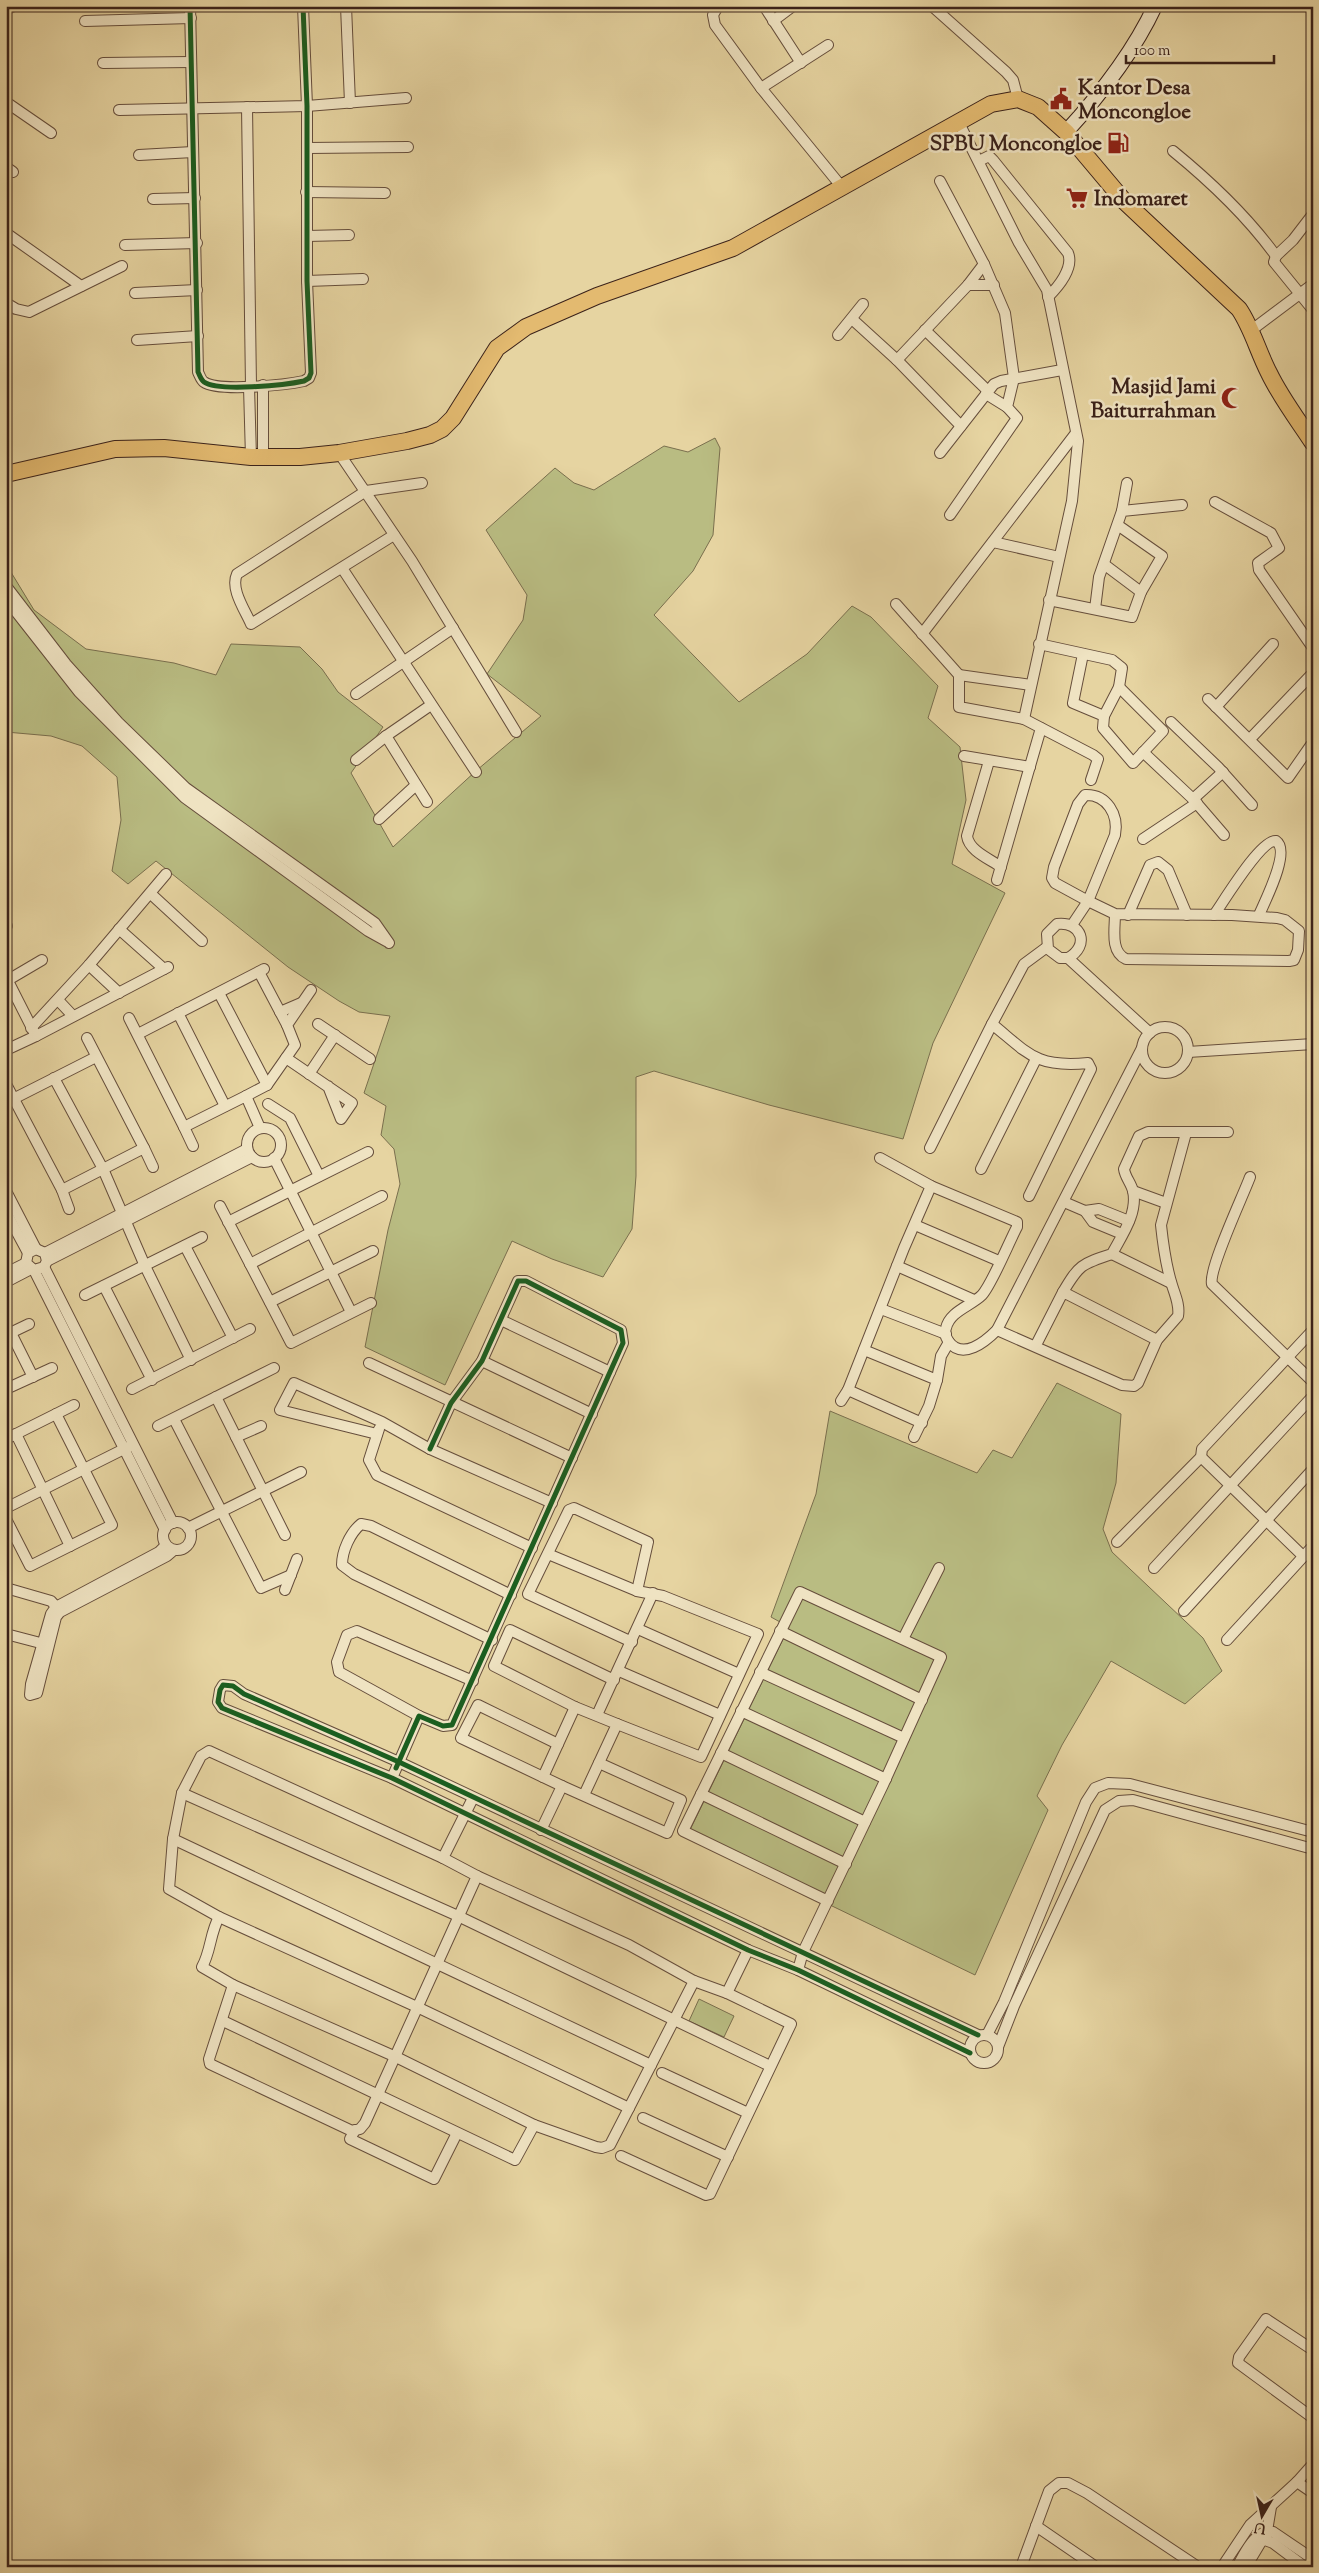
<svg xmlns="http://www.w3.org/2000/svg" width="1319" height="2573" font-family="'Sorts Mill Goudy',serif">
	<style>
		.green { fill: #b9bc82; stroke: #7a6f4e }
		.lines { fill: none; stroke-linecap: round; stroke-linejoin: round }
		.street-casing { stroke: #664e3c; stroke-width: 12 }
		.secondary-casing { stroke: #3b221a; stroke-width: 16 }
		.primary-casing { stroke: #3b221a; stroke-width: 18 }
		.street { stroke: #efe3c2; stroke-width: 10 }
		.secondary { stroke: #efe3c2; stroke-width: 14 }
		.primary { stroke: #e3ba70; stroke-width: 16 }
		.cycleway-casing { stroke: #efe3c2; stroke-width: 8 }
		.cycleway { stroke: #1b5e20; stroke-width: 5 }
		.labels { text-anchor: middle; stroke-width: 5; stroke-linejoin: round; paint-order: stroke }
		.poi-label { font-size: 21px; font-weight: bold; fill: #3b221a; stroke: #efe3c2; text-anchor: start }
	</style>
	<rect width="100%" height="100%" fill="#e6d4a1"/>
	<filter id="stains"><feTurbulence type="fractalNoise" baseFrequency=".004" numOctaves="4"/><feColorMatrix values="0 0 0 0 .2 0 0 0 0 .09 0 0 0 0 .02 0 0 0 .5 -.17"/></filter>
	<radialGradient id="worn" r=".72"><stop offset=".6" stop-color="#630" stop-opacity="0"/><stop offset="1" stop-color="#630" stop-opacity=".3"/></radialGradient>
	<!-- green -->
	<g class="green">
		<path d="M715 438 720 448 713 535 693 571 654 615 739 702 807 654 852 606 871 617 938 686 928 718 960 747 966 800 952 864 1005 893 933 1043 903 1139 769 1105 654 1071 636 1077V1176L632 1229 603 1277 552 1259 512 1241 445 1385 365 1347 388 1230 400 1184 394 1149 381 1135 386 1106 364 1093 390 1016 359 1012 339 1001 288 967 156 861 128 884 112 871 121 820 117 777 82 746 51 736 6 732V564L34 610 86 649 174 663 216 675 231 644 300 647 322 669 338 692 383 727 351 773 393 847 477 770 541 716 487 674 523 620 527 595 486 530 555 468 574 483 594 490 664 446 688 452Z"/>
		<path d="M1057 1383 1121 1414 1116 1483 1103 1529 1112 1552 1203 1638 1222 1671 1185 1704 1111 1661 1062 1745 1037 1796 1048 1810 975 1975 687 1836 789 1627 771 1617 816 1494 830 1411 977 1473 993 1450 1012 1458Z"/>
		<path d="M699 1999 734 2016 724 2037 689 2021Z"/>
	</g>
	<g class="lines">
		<!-- street casing -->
		<g class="street-casing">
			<g id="street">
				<path d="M190 6 198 372C200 376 201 380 204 382 218 392 286 385 304 381L309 378 311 373 307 281V106L303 6"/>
				<path d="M346 6 350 103"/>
				<path d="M718 6 713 15 715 25 761 88 841 186"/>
				<path d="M764 6 801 63"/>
				<path d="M932 6 1006 72 1013 80 1018 99"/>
				<path d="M6 10 14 6"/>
				<path d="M85 21 191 18"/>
				<path d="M773 21 793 6"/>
				<path d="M103 63 191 62"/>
				<path d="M761 88 828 45"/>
				<path d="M6 102 51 133"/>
				<path d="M247 107 251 386"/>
				<path d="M119 110 307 106 406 98"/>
				<path d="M959 123 1019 243 1047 290 1078 441 1072 501 1024 719"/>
				<path d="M308 148 408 147"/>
				<path d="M1173 151C1211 182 1247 216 1276 256"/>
				<path d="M139 155 193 152"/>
				<path d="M979 161 989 156 993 160 1068 253C1074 268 1058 287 1048 297"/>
				<path d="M6 167 13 172"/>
				<path d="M940 181 984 264 1005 313 1014 378 1007 407 1017 418 950 515"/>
				<path d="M306 192 385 193"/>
				<path d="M153 199 195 198"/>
				<path d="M1313 214 1293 240 1276 256 1274 262 1313 310"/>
				<path d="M6 233 81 286"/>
				<path d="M307 236 349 235"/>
				<path d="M125 245 197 243"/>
				<path d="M307 281 363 279"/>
				<path d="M968 285H994"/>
				<path d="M135 293 197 290"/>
				<path d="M6 303 16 309 29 312 122 266"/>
				<path d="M852 319 897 360 961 426"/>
				<path d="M925 330 988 391"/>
				<path d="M1249 332 1313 284"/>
				<path d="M838 335 863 304"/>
				<path d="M137 340 198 336"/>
				<path d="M897 360 968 285 984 264"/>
				<path d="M249 387 251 457"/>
				<path d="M986 394 1007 407"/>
				<path d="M339 453 412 561 516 732"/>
				<path d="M940 453 994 384 1001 381 1062 370"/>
				<path d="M263 457V385"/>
				<path d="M1215 502 1271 533 1279 548 1258 563 1259 570 1313 648"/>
				<path d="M1122 511 1127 483"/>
				<path d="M394 535 251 624C245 610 230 589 237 574L366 491 422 483"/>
				<path d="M993 542 1059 557"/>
				<path d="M1105 565 1141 592"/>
				<path d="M342 568 476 772"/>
				<path d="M6 586 66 664 118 722 186 788 375 923 389 943"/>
				<path d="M6 599 79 692 185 798 368 931 386 941"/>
				<path d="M1049 600 1132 617 1141 592 1162 556 1119 526"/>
				<path d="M896 604 959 675V707L1024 719 1093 755 1098 759 1091 780"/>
				<path d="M1095 609 1099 577 1122 511 1182 505"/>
				<path d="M922 634 1076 433"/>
				<path d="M1039 644 1112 660 1122 668 1119 687 1104 716"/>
				<path d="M1083 654 1073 703 1104 716 1103 728 1133 763 1163 731 1119 687"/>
				<path d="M959 675 1031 685"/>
				<path d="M356 694 453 628"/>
				<path d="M1208 699 1288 778 1311 745"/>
				<path d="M1216 707 1273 644"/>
				<path d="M1171 722 1218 767 1252 805"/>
				<path d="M1250 739 1313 673"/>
				<path d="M1143 752 1193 799 1223 772"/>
				<path d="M964 756 1030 767"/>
				<path d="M356 760 386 736"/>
				<path d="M989 761 967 836C969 851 990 859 1001 867"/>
				<path d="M1085 795C1107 794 1119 815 1115 835L1088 901 1055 883 1052 878 1054 867 1078 804Z"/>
				<path d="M1193 799 1224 835"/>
				<path d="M427 802 386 736 431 705"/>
				<path d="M379 819 416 785"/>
				<path d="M1143 839 1197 803"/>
				<path d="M997 880 1041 728"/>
				<path d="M151 894 202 941"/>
				<path d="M1128 915 1150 865 1158 862 1168 870 1187 915"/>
				<path d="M1214 915C1224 901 1261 839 1276 841 1291 851 1265 901 1259 915"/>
				<path d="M1072 925 1088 901 1115 914 1232 915 1277 918 1285 920 1299 931 1298 950 1294 960 1289 961 1126 959C1110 952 1115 929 1115 914"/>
				<path d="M6 926H7"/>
				<path d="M119 929 164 969"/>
				<path d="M1068 958C1090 946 1082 921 1057 924L1047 934 1048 949 1060 958H1068L1150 1033"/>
				<path d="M89 965 119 993"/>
				<path d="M259 972 287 1025"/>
				<path d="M6 977 36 1036 6 1050"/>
				<path d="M8 980 42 960"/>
				<path d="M219 993 267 1085"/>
				<path d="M58 1000 73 1016"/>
				<path d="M280 1012 301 1003"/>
				<path d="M178 1013 225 1106"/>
				<path d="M129 1018 184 1127"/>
				<path d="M318 1024 370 1059"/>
				<path d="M992 1024 1024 964 1047 947"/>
				<circle cx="1165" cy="1050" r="23"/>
				<path d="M31 1028 89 965 166 874"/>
				<path d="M138 1034 264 969"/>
				<path d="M36 1036 168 967"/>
				<path d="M87 1038 144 1148"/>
				<path d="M1188 1052 1313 1044"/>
				<path d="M286 1058 352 1103 341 1119 328 1086"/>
				<path d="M309 1074 335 1035"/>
				<path d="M54 1078 103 1169 144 1148 153 1167"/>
				<path d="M6 1084 62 1190"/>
				<path d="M246 1096 267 1085 295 1045 287 1025 311 990"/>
				<path d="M15 1098 96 1057"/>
				<path d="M268 1104 290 1118 319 1176"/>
				<circle cx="264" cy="1145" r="17"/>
				<path d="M193 1146 184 1127 246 1096 260 1128"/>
				<path d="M930 1148 992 1024C1029 1054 1036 1068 1088 1063L1091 1069 1029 1196"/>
				<path d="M274 1158 351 1312"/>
				<path d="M880 1158 931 1186 1017 1222V1227C1009 1242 992 1284 982 1295 971 1306 950 1311 946 1328 944 1333 946 1338 949 1342 963 1360 985 1342 997 1330L1142 1048"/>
				<path d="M981 1169 1036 1059"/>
				<path d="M1250 1177C1243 1196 1208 1270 1212 1284L1313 1382"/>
				<path d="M6 1191 36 1249"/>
				<path d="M1133 1191 1166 1203"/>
				<path d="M1064 1202 1085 1211 1093 1222 1122 1234"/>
				<path d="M220 1206 291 1343 371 1303"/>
				<path d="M69 1209 62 1190 103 1169 145 1266 191 1360"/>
				<path d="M1085 1211 1099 1209 1129 1221"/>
				<path d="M6 1212 28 1253"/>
				<path d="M228 1222 368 1152"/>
				<path d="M915 1225 999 1261"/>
				<path d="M185 1246 233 1338"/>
				<path d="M45 1253 247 1149"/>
				<path d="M1112 1254 1171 1283"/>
				<path d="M47 1261 252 1157"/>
				<path d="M250 1264 382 1196"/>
				<path d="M897 1266 974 1300"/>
				<path d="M44 1267 173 1523"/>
				<path d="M34 1270 44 1267 47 1261 45 1253 36 1249 28 1253 26 1263 34 1270 165 1530"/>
				<path d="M6 1273 26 1263"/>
				<path d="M6 1282 31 1269"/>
				<path d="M104 1286 152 1380"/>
				<path d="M1063 1292C1079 1265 1081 1264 1112 1254 1122 1235 1138 1213 1133 1191 1131 1183 1125 1177 1124 1169L1139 1136 1148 1132H1228"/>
				<path d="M85 1295 202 1237"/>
				<path d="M270 1302 373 1251"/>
				<path d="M881 1309 946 1334"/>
				<path d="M501 1320 610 1372"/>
				<path d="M997 1330 1122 1385 1134 1386 1138 1383 1157 1340 1178 1316C1180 1305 1175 1295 1172 1285 1166 1266 1163 1244 1161 1225L1186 1133"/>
				<path d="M11 1333 33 1377"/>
				<path d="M6 1335 29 1324"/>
				<path d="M1036 1345 1063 1292 1157 1340"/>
				<path d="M864 1350 937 1380 929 1406 914 1437"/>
				<path d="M482 1361 592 1414"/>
				<path d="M369 1363 572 1458"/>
				<path d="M937 1380 941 1356 949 1342"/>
				<path d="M6 1389 52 1368"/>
				<path d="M132 1389 250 1329"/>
				<path d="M848 1390 922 1423"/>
				<path d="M216 1397 285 1535"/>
				<path d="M841 1401 848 1390 904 1248 931 1186"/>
				<path d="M174 1419 261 1588 291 1575"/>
				<path d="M158 1426 274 1368"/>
				<path d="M379 1429 369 1460 377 1475 532 1548"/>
				<path d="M16 1434 70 1546"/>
				<path d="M377 1434 280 1410 294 1383 382 1422 430 1449 552 1503"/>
				<path d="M236 1437 261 1426"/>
				<path d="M6 1439 74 1405"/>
				<path d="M1201 1457 1303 1556"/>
				<path d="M6 1508 128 1447"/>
				<path d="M6 1519 30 1566 112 1525 56 1414"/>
				<circle cx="177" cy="1536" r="14"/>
				<path d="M188 1528 301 1472"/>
				<path d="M1117 1542 1201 1457 1202 1449 1313 1330"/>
				<path d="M166 1545 159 1552 56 1607 51 1614 31 1684 30 1695 37 1693 56 1617 60 1612 167 1556 174 1550"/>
				<path d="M548 1554 637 1591"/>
				<path d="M1154 1568 1313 1396"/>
				<path d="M6 1588 51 1601 60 1611"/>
				<path d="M285 1590 297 1559"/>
				<path d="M1184 1611 1313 1469"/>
				<path d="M638 1629 739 1674"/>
				<path d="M780 1631 922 1700"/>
				<path d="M6 1634 48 1645"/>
				<path d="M903 1639 939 1568"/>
				<path d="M492 1640 354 1574 342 1565C342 1551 350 1533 361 1524L371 1526 511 1595"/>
				<path d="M1227 1640 1313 1546"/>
				<path d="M619 1671 720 1715"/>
				<path d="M760 1672 904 1738"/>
				<path d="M741 1711 886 1779"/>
				<path d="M597 1715 653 1593"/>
				<path d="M419 1716 339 1672 337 1662 347 1635 357 1631 473 1681"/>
				<path d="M617 1724 701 1757 758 1634 663 1596 637 1591 648 1542 574 1508 569 1510 528 1594 632 1642"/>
				<path d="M721 1753 865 1822"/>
				<path d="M543 1777 575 1707"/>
				<path d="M392 1778 419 1716 443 1726 452 1725 623 1343 621 1330 526 1281H518L482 1361 451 1403 430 1449"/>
				<path d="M562 1786 667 1833 681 1800 599 1763"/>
				<path d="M182 1793 458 1916 770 2066"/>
				<path d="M701 1794 846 1864"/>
				<path d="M584 1795 617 1724 575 1707 494 1666 510 1630 614 1680"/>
				<path d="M541 1830 562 1786 461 1738 478 1705 558 1744"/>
				<path d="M173 1839 651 2065"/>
				<path d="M443 1858 209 1751 201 1756 182 1793 173 1839 169 1889 219 1917 417 2007 629 2108 694 1981"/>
				<path d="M477 1876 629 1945 694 1981 727 1993 791 2024 710 2194 706 2195 621 2156"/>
				<path d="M219 1917C210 1933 211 1951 202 1967L233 1985 209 2059 210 2064 352 2131 360 2129 365 2123 477 1876 443 1858 473 1798"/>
				<path d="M798 1970 803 1952 883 1785 941 1657 800 1592 683 1831 828 1901"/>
				<path d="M233 1985 396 2057 534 2125 596 2147 602 2148 610 2145 629 2108"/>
				<path d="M727 1993 748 1950"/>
				<path d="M223 2021 515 2160 534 2125"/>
				<circle cx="984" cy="2049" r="14"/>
				<path d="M987 2035 1004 2002 1086 1802 1095 1788 1108 1783 1130 1784 1313 1832"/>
				<path d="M998 2047 1014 2006 1105 1810 1119 1801 1133 1800 1313 1849"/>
				<path d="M970 2053 798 1970 748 1950 392 1778 222 1708 218 1702 220 1690 223 1685 233 1686 244 1694 399 1762 978 2035"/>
				<path d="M662 2073 748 2113"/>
				<path d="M643 2118 728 2157"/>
				<path d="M355 2130 350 2139 434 2179 457 2133"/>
				<path d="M1313 2350 1266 2319 1239 2357 1238 2363 1313 2418"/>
				<path d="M1297 2482 1313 2493"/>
				<path d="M1036 2526 1096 2567"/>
				<path d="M1266 2537 1271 2507"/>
				<path d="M1021 2567 1049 2491 1059 2483H1068L1087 2493 1198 2567"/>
				<path d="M1222 2567 1250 2525 1297 2482 1313 2464"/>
				<path d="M1237 2567C1245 2553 1255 2529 1273 2532L1313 2559"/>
				<path d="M1246 2567 1261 2542 1265 2540 1273 2543 1305 2567"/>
			</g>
		</g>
		<!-- secondary casing -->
		<g class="secondary-casing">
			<path id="secondary" d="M1066 132C1100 95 1133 53 1155 6"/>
		</g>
		<!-- primary casing -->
		<g class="primary-casing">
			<path id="primary" d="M6 474 115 449 164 448 251 457H300L339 453 407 441 430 435 442 429 453 418 497 348 526 327 597 296 733 248 991 104 1018 99 1038 107 1066 132 1124 201 1239 309C1252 328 1258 352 1269 373 1281 398 1298 420 1313 443"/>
		</g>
		<!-- street -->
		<use href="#street" class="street"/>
		<!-- secondary -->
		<use href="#secondary" class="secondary"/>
		<!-- primary -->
		<use href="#primary" class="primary"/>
		<!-- cycleway casing -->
		<g class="cycleway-casing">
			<g id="cycleway">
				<path d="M190 6 198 372C200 376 201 380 204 382 218 392 286 385 304 381L309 378 311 373 307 281V106L303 6"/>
				<path d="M396 1768 419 1716 443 1726 452 1725 623 1343 621 1330 526 1281H518L482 1361 451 1403 430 1449"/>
				<path d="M970 2053 798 1970 748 1950 392 1778 222 1708 218 1702 220 1690 223 1685 233 1686 244 1694 399 1762 978 2035"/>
			</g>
		</g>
		<!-- cycleway -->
		<use href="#cycleway" class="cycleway"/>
	</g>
	<!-- icons -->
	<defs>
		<g id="civic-bare" transform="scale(1.725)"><path d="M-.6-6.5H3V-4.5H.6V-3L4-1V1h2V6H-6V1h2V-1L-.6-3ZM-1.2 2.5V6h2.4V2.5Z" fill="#8f2418" stroke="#efe3c2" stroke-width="2.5" paint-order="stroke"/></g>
		<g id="fuel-bare" transform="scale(1.725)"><path d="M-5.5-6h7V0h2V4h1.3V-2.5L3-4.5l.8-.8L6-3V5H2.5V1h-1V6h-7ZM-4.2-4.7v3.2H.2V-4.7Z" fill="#8f2418" stroke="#efe3c2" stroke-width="2.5" paint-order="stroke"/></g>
		<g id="supermarket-bare" transform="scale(1.725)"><path d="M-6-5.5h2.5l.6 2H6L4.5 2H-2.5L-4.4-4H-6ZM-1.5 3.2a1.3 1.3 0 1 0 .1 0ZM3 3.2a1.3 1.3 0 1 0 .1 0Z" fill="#8f2418" stroke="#efe3c2" stroke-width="2.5" paint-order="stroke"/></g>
		<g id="mosque-bare" transform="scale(1.725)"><path d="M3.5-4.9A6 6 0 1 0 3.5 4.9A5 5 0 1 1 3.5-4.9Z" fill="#8f2418" stroke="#efe3c2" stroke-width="2.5" paint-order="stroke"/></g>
	</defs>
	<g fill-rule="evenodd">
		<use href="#civic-bare" x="1061" y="99"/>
		<use href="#fuel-bare" x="1118" y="143"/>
		<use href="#supermarket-bare" x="1077" y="198"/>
		<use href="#mosque-bare" x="1232" y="398"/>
	</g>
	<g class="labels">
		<!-- poi labels -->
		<g class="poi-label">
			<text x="1078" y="94">Kantor Desa<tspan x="1078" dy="24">Moncongloe</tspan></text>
			<text x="1102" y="150" text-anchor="end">SPBU Moncongloe</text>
			<text x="1094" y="205">Indomaret</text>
			<text x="1216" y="393" text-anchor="end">Masjid Jami<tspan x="1216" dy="24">Baiturrahman</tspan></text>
		</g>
	</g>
	<!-- margin -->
	<rect width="1319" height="2573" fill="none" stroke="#e6d4a1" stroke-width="25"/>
	<rect x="8" y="8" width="1304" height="2558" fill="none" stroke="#3b221a" stroke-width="2.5"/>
	<rect x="12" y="12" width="1294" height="2548" fill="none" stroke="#3b221a"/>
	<!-- north arrow -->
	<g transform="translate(1262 2516) rotate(189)" stroke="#efe3c2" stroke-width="4" paint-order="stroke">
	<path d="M0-4L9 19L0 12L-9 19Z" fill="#3b221a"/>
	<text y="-8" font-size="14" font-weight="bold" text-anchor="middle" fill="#3b221a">U</text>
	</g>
	<!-- scale -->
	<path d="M1126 55v8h148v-8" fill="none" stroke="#3b221a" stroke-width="2.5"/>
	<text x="1134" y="55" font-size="15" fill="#3b221a" stroke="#efe3c2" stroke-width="4" paint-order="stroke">100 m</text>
	<rect width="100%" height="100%" filter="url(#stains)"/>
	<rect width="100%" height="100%" fill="url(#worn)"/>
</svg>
